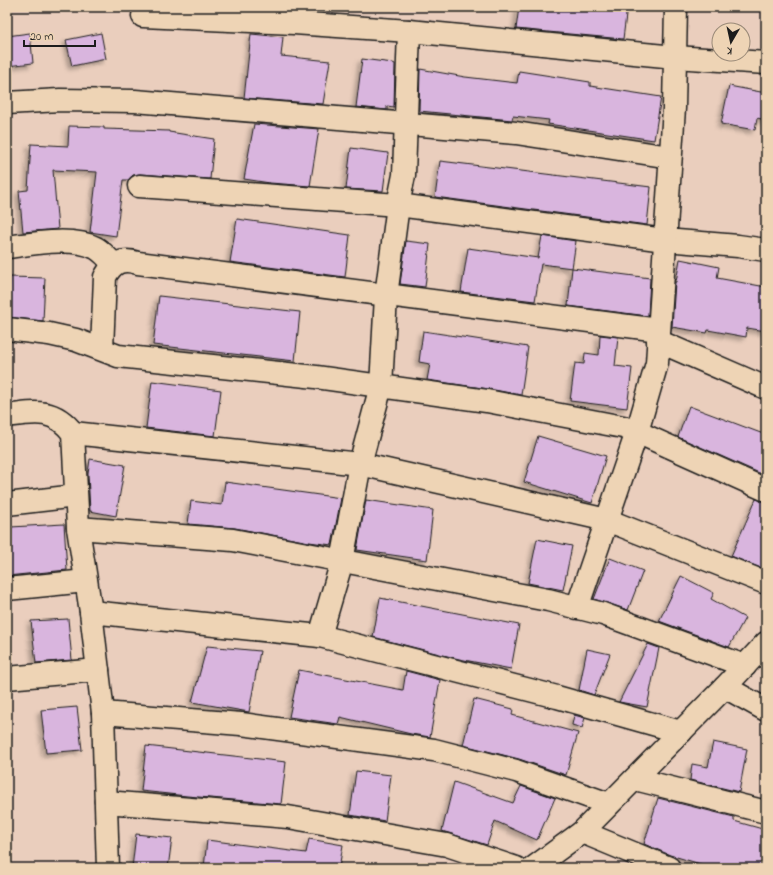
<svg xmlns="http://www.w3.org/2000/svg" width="773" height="875" font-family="'Indie Flower',sans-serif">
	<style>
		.building { fill: #d9b5de; stroke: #1c1c1c; filter: url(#shadow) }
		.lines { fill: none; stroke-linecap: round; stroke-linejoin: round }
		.minor-casing { stroke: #1c1c1c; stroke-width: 25 }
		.minor { stroke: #eed4b5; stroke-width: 22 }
	</style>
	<defs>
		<filter id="shadow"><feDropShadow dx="-3.5" dy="3.5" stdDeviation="2" flood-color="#0004"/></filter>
	</defs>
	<rect width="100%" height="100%" fill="#eacebd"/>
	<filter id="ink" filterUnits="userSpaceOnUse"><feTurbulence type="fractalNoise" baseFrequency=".025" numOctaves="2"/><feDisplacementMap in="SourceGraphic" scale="8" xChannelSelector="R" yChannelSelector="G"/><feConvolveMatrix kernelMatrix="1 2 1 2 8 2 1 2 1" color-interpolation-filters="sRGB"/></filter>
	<g filter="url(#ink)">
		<!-- building -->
		<g class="building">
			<path d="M519 7H627L623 39 516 29Z"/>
			<path d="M30 33 33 63 7 66V36Z"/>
			<path d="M101 33 106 59 72 66 66 40Z"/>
			<path d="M251 34 283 37 281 56 330 61 323 104 244 98Z"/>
			<path d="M362 59 393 63 395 64 394 107 387 106V110L356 107Z"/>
			<path d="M420 69 465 77 517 83 519 71 590 82V86L661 97 654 140 548 124 549 120 513 116 512 120 419 111Z"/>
			<path d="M729 86 766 93V120L757 118 755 130 721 124Z"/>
			<path d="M254 124 319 129 310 186 270 183 244 179Z"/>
			<path d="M69 126 104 127V129L169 131V132L214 139 210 179 140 174 133 175 128 180H123L116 236 90 232 97 172 53 170 58 229 23 232 19 191 28 190 31 144 68 146Z"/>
			<path d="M351 148 388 153 383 191 346 189Z"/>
			<path d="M440 161 651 187 647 225 435 197Z"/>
			<path d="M237 219 350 235 345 277 230 262Z"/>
			<path d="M542 236 576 241 572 268 541 264 535 301 461 292 468 248 538 258Z"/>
			<path d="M406 241 430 244 425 287 400 284Z"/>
			<path d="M680 259 719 267 717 278 766 287V331L747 328 746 337 708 330 707 333 672 327 675 282H676Z"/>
			<path d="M572 268 650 278 648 316 568 306Z"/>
			<path d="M10 277 45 278 43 321 8 317Z"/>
			<path d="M159 296 300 312 295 361 153 345Z"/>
			<path d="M423 331 528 347 521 395 489 389 427 380 430 364 419 362Z"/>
			<path d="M600 335 618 337 615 366 632 368 627 408 570 401 575 363 584 364 585 353 599 355Z"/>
			<path d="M152 381 221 390 215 436 146 428Z"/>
			<path d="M689 406 766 435V476L678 437Z"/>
			<path d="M538 436 606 456 592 503 524 482Z"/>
			<path d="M90 459 125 465 116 516 90 511 88 474Z"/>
			<path d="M225 482 341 498 332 545 309 542 235 528 188 524 191 501 222 505Z"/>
			<path d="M756 499 766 502V570L731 556Z"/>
			<path d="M366 500 433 510 427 560 357 550Z"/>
			<path d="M64 524 67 570 7 576V534H11V527Z"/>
			<path d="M537 539 572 546 563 590 528 583Z"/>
			<path d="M610 558 643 571 628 610 594 599Z"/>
			<path d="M681 576 714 593 711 599 745 618 729 647 659 621Z"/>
			<path d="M380 598 519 625 511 669 459 659 373 637Z"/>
			<path d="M68 619 72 660 36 663 31 621Z"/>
			<path d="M648 644 659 648 647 707 619 702Z"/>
			<path d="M207 646 260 651 249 712 192 702Z"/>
			<path d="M587 649 610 654 594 695 579 690Z"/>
			<path d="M299 670 403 690 406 671 440 680 430 737 411 734 340 717 338 724 289 717Z"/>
			<path d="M474 699 513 709 512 715 578 733 566 775 519 759 463 745Z"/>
			<path d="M77 707 82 750 46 753 41 710Z"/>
			<path d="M574 715 585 718 582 728 572 725Z"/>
			<path d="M713 742 747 749 739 792 690 780 692 764 708 767Z"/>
			<path d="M146 746 286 762 281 804 187 796 141 791Z"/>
			<path d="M356 771 391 775 385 821 350 815Z"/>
			<path d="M454 782 513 803 521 786 555 798 537 840 495 821 487 845 442 831Z"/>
			<path d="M658 798 734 817V821L766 830V868H714L670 855 644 844Z"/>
			<path d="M136 834 172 838 168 868H132Z"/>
			<path d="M309 839 343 845 339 868H204L207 840 306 853Z"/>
		</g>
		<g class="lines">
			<!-- minor casing -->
			<g class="minor-casing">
				<g id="minor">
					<path d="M143 16 294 23 409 31 675 57 766 63"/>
					<path d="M7 103 60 100 135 101 516 133 670 157"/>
					<path d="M139 186 398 205 665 240 738 246 766 250"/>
					<path d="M7 247C32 244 72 236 96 248 103 252 108 258 114 265"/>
					<path d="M7 329 49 334 76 340 118 356 316 377 487 401 623 427 637 432 766 490"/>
					<path d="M658 341 766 388"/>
					<path d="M102 349 105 277C113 262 122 258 138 263L659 330"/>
					<path d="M7 416C35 412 54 408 73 433L78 528 91 612 103 713 108 868"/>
					<path d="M73 433 360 464 607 520 766 583"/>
					<path d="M7 504 76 496"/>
					<path d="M78 528 233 540 548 600 603 614 745 666"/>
					<path d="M7 589 86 581"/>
					<path d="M577 608 637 432 657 363 674 108 676 7"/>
					<path d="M91 612 320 636 557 697 681 732"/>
					<path d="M320 636 342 561 360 464 381 386 386 296 398 205 404 175 409 31"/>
					<path d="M7 678 98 670"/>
					<path d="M725 687 766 710"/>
					<path d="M103 713 241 724 434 750 516 771 609 804"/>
					<path d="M635 779 766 812"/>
					<path d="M106 802 288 817 447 845 516 868"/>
					<path d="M582 832 669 868"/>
					<path d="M533 868 582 832 725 687 766 643"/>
				</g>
			</g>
			<!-- minor -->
			<use href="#minor" class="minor"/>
		</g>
	</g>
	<!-- margin -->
	<rect width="773" height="875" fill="none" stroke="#eed4b5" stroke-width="24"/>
	<rect x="12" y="12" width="749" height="851" fill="none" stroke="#1c1c1c" stroke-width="1.5" filter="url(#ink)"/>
	<!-- north arrow -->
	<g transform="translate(731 42) rotate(189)"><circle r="19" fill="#eed4b5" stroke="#9a8a78"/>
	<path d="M0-3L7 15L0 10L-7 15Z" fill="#1c1c1c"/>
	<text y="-6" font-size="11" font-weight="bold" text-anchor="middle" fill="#1c1c1c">K</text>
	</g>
	<!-- scale -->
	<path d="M24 40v6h71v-6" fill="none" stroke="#1c1c1c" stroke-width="2"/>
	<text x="30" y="40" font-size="12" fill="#1c1c1c" stroke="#eed4b5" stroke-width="3" paint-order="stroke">20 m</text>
</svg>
